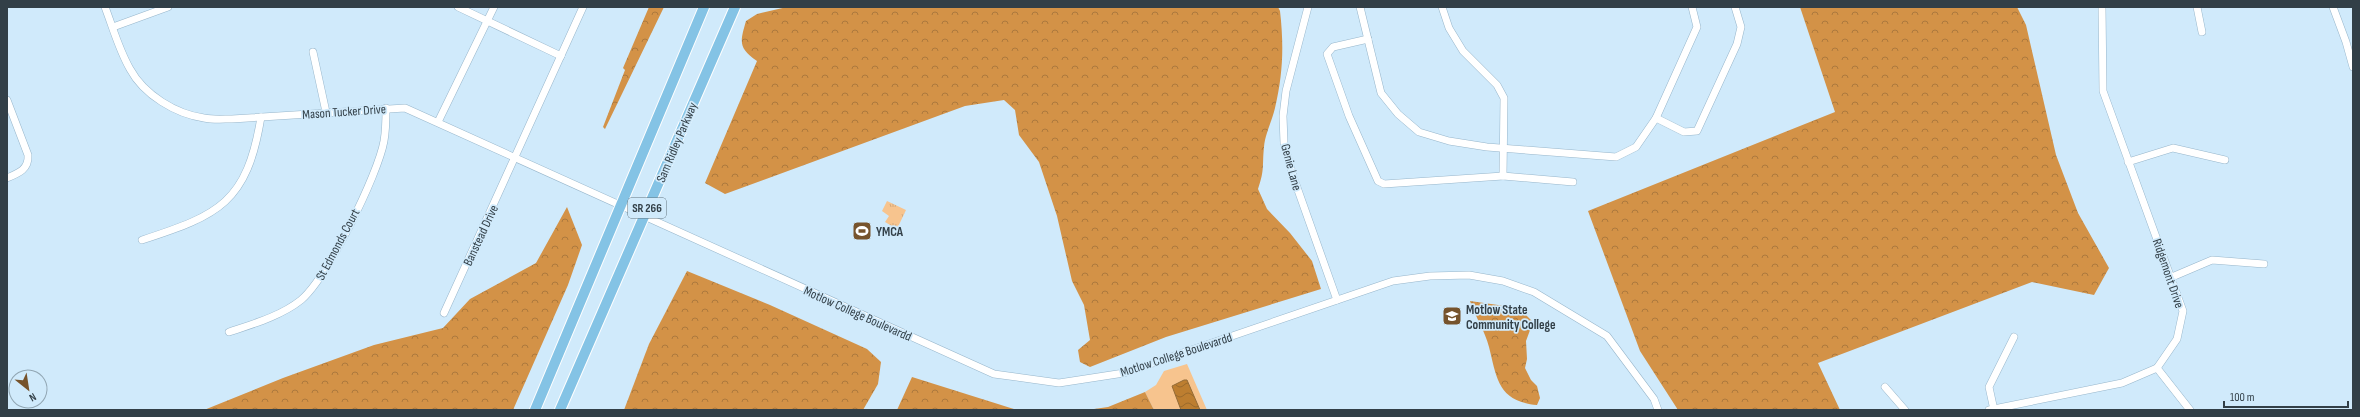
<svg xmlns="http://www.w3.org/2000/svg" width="2360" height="417" font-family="'Sofia Sans Condensed',sans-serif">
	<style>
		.grass { fill: #f7c48e }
		.forest { fill: url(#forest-crowns) }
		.park { fill: url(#park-tufts) }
		.water { fill: url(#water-waves); stroke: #936b37 }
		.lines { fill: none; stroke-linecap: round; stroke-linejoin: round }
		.street-casing { stroke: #97b6cb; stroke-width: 8 }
		.primary-casing { stroke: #fff; stroke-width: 12 }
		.street { stroke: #fff; stroke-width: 7 }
		.primary { stroke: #84c3e5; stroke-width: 10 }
		.labels { text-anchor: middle; stroke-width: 3.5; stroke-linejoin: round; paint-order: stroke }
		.shield { fill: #d0eafb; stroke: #61727d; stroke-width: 1 }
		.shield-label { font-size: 12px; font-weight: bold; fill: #323f47 }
		.street-label { font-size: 13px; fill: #323f47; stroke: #d0eafb }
		.poi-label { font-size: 13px; font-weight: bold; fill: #323f47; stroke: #d0eafb; text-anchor: start }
	</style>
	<defs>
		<pattern id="forest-crowns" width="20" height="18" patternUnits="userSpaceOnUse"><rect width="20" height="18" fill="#d39247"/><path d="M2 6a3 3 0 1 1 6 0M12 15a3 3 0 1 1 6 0" fill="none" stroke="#ac793d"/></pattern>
		<pattern id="park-tufts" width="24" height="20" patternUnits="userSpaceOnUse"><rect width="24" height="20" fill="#f7c48e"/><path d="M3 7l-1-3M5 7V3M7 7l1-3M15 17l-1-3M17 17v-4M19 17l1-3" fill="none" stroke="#d4a97c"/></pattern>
		<pattern id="water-waves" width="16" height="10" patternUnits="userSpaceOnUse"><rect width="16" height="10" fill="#bd7e30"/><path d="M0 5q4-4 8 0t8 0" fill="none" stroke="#9a692b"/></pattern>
	</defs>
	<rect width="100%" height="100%" fill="#d0eafb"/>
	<!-- grass -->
	<path class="grass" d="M1187 364 1207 410H1154L1145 392 1156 385 1164 371Z"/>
	<!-- forest -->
	<g class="forest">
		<path d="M649 7H664L605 129 603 127 625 70 623 68Z"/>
		<path d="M787 7H1278L1280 11C1284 46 1283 74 1275 108 1272 121 1265 134 1264 147 1262 166 1265 169 1258 189L1267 209 1290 233 1312 261 1321 289 1166 337 1090 367 1080 362 1078 350 1090 340 1084 305 1072 281 1057 216 1039 162 1019 135 1015 110 1004 100 965 106 725 194 705 183 757 61C738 48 740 42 746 21L757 14Z"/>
		<path d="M1800 7H2017L2026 25 2056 155 2078 213 2109 268 2094 295 2032 282 1818 363 1840 410H1678L1640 351 1588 211 1835 112Z"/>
		<path d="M567 207 582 245 568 285 513 410H204L283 378 374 345 443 328 470 299 536 263Z"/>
		<path d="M687 271 770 305 867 349 881 362 878 384 863 410H624L649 344Z"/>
		<path d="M1470 301 1519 308 1533 322 1526 341 1527 359 1525 368 1531 380 1537 386 1540 398 1537 405C1498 401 1497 379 1489 347 1485 331 1475 316 1470 301Z"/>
		<path d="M912 377 1017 410H897Z"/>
		<path d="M1145 392 1154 410H1087L1108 407Z"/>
	</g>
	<!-- park -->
	<path class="park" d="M887 201 906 210 897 229 885 222 889 216 882 211Z"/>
	<!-- water -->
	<path class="water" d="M1184 380H1187L1200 410H1181L1172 386Z"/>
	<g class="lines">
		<!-- street casing -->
		<g class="street-casing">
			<g id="street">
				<path d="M105 7C113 28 119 50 130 69 144 95 176 114 204 118 213 120 223 119 232 119L405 108 994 374 1059 383 1124 373 1393 281 1430 276 1469 275 1503 281 1534 292 1607 336 1654 399 1658 410"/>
				<path d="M458 7 561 56"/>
				<path d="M1308 7 1286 91 1283 116 1284 143 1293 176 1337 300"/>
				<path d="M1360 7 1381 93 1398 114 1419 132 1449 141 1487 147 1616 157 1636 147 1656 118 1697 27 1692 7"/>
				<path d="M2197 7 2202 32"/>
				<path d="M2333 7 2346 42 2353 67"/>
				<path d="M113 27 168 7"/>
				<path d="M1368 39 1333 47 1327 54 1349 116 1378 181 1384 184 1503 176 1504 98 1497 85 1463 51 1449 28 1442 7"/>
				<path d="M313 52 326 112"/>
				<path d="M7 100 28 155C29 169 19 173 7 178"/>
				<path d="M1656 118 1684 132 1697 131 1737 44 1741 27 1735 7"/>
				<path d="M438 122 494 7"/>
				<path d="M2128 162 2173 148 2225 160"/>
				<path d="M1503 176 1573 182"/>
				<path d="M142 240C219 215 247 203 261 117"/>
				<path d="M2172 277 2212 260 2264 264"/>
				<path d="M444 313 583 7"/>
				<path d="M229 332C253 324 281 316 301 300 327 278 378 175 384 141 386 130 386 119 386 108"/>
				<path d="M2157 368 2190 410"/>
				<path d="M1885 387 1905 410"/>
				<path d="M1989 410 2122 383 2157 368 2177 339 2183 311 2103 91 2102 7"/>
				<path d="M1994 410 1989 387 2014 337"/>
			</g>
		</g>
		<!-- primary casing -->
		<g class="primary-casing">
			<g id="primary">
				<path d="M535 410 704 7"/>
				<path d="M560 410 735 7"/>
			</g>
		</g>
		<!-- street -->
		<use href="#street" class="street"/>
		<!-- primary -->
		<use href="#primary" class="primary"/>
	</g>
	<!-- icons -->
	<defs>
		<g id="stadium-square" transform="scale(1)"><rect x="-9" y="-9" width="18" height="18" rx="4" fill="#76532c" stroke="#d0eafb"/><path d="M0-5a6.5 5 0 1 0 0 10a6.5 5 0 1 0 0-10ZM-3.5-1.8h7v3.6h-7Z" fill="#fff"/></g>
		<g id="university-square" transform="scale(1)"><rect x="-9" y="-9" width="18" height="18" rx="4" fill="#76532c" stroke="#d0eafb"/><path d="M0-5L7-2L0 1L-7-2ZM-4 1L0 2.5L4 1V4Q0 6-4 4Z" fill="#fff"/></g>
	</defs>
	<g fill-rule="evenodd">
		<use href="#stadium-square" x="862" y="231"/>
		<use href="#university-square" x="1452" y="316"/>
	</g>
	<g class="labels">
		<!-- shield labels -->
		<rect class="shield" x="628" y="198" width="38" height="20" rx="3"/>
		<g class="shield-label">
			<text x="647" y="212">SR 266</text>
		</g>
		<!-- street labels -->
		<g class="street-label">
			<text transform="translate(344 111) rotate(-4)" y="5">Mason Tucker Drive</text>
			<text transform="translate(676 142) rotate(-67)" y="5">Sam Ridley Parkway</text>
			<text transform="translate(1292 167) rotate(75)" y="5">Genie Lane</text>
			<text transform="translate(480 235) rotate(-65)" y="5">Banstead Drive</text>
			<text transform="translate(337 244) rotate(-62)" y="5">St Edmonds Court</text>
			<text transform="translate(2169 273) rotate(71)" y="5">Ridgemont Drive</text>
			<text transform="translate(858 313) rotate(24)" y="5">Motlow College Boulevardd</text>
			<text transform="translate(1176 354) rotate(-18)" y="5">Motlow College Boulevardd</text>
		</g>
		<!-- poi labels -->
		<g class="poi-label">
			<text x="876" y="236">YMCA</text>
			<text x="1466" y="314">Motlow State<tspan x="1466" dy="15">Community College</tspan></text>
		</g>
	</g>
	<!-- border -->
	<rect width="2360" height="417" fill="none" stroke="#323f47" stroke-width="16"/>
	<!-- north arrow -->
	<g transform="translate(28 389) rotate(150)"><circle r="19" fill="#d0eafb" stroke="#91a6b3"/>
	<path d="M0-3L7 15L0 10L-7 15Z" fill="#76532c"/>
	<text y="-6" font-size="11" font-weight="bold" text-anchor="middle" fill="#323f47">N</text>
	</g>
	<!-- scale -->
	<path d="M2224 401v6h124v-6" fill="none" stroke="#323f47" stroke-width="2"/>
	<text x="2230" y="401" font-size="12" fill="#323f47" stroke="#d0eafb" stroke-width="3" paint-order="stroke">100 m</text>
</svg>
